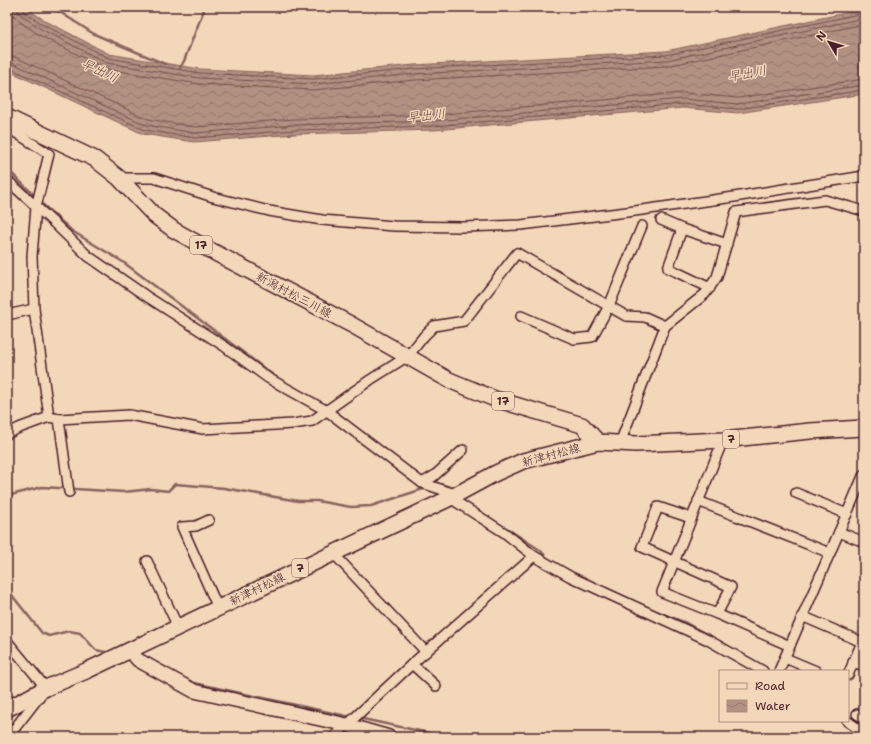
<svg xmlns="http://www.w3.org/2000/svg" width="871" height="744" font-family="'Shantell Sans','Klee One',sans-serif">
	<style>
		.water { fill: url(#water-waves); stroke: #88635f }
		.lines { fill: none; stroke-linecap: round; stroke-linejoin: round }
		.shore { stroke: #744d4e; stroke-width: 1 }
		.stream { stroke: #88635f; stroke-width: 2.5 }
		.street-casing { stroke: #4a1f2b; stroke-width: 12 }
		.secondary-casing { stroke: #4a1f2b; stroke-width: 16 }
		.primary-casing { stroke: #4a1f2b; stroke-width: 18 }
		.street { stroke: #f3d7b9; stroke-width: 9 }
		.secondary { stroke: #f3d7b9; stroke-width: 13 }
		.primary { stroke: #f3d7b9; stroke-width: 15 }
		.labels { text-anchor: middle; stroke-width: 3; stroke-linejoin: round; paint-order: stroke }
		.shield { fill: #f3d7b9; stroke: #7d5656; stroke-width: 1 }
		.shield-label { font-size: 11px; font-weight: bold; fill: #4a1f2b }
		.street-label { font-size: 12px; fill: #4a1f2b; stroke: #f3d7b9 }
		.water-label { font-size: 13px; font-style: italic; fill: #643c41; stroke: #f3d7b9 }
	</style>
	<defs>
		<pattern id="water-waves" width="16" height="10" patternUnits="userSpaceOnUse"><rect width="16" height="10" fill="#b29182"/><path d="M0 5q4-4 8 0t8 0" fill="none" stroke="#93766b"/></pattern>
	</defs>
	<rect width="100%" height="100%" fill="#f3d7b9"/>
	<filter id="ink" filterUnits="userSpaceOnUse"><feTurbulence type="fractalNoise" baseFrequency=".025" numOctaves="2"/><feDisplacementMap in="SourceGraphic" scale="8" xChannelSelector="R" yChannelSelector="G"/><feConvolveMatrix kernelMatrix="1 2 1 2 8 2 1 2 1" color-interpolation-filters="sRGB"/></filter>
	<g filter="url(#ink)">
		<!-- water -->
		<path class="water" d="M7 7H24L46 21 109 54 200 69 313 75 414 65 666 51 864 9V94L738 113 683 108 434 130 295 134 194 142 143 134 7 70Z"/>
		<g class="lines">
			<!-- shore -->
			<g class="shore">
				<path d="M12 7 13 15 19 21 39 35 106 69 199 84 313 90 415 80 667 66 864 24"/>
				<path d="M18 7V11L21 15 41 29 107 63 199 78 313 84 415 74 667 60 864 18"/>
				<path d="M23 7 24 12 44 25 108 58 200 73 313 79 414 69 666 55 864 13"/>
				<path d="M7 56 15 57 148 119 195 127 294 119 433 115 682 93 738 98 864 79"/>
				<path d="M7 62 12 63 146 125 195 133 295 125 434 121 682 99 738 104 864 85"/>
				<path d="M7 67 145 130 195 138 295 130 434 126 683 104 738 109 864 90"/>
			</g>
			<!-- stream -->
			<g class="stream">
				<path d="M52 7 94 34 165 64"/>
				<path d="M180 68 184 61 205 7"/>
				<path d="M7 169 37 198"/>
				<path d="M40 202 72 231 123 262 281 381"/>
				<path d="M7 496 42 487 124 492 151 489 168 491 175 484 224 488 298 501H317L351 507 371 506 423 489H427"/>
				<path d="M506 528 540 550 547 558"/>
				<path d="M7 589 42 633 49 636 69 631 80 633 96 650 110 653"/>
				<path d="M653 610 686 623 702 632"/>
				<path d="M190 682 351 717"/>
				<path d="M848 716 864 726"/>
				<path d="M358 718 448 737"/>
			</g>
			<!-- street casing -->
			<g class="street-casing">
				<g id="street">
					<path d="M7 127 49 154 36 207 32 256 34 309 49 417"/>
					<path d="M119 178H154L213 197 269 211 322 220 394 226 463 227 521 225 635 211 734 197 864 176"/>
					<path d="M7 180 54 223 88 256 146 296 224 346 268 378 327 411 422 483 455 494"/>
					<path d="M661 220 682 229 727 244"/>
					<path d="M682 229 668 268 710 288"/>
					<path d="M7 315 34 309"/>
					<path d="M521 316 574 339 592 337 609 306 642 226"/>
					<path d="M59 419 69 492"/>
					<path d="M7 434 19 428 49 417 59 419 129 415 203 429 293 424 312 421 370 380 408 356 424 336 434 326 464 321 517 253 626 316 645 317 665 326"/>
					<path d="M723 440 662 592 717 614 790 646"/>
					<path d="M620 443 665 326 705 294 717 277 736 212 825 200 864 211"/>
					<path d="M422 483 434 476 463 450"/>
					<path d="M796 493 847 514"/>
					<path d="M450 498 505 533 534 556 571 577 708 640 763 671"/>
					<path d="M698 501 830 553"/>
					<path d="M691 518 658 507 642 547 731 587 717 614"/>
					<path d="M209 520 196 526 182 527 218 608"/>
					<path d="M839 532 864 542"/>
					<path d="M333 553 426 652"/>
					<path d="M147 561 178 627"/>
					<path d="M802 616 862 642 848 675"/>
					<path d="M7 641 46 688 8 737"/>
					<path d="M785 658 816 671"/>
					<path d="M853 662 864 666"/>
					<path d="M412 664 436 686"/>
					<path d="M779 671 864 474"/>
					<path d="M857 714 864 718"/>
					<path d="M847 721 864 733"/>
					<path d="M334 737 412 664 534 556"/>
				</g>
			</g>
			<!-- secondary casing -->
			<g class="secondary-casing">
				<path id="secondary" d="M129 650 138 660 194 691 347 725 389 737"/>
			</g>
			<!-- primary casing -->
			<g class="primary-casing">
				<g id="primary">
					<path d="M7 117 95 159 119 178 154 215 174 230 208 249 352 325 449 380 495 399 582 425 598 442"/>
					<path d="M7 709 46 688 86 671 450 498 496 473 523 461 598 442 636 444 723 440 810 431 864 428"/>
				</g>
			</g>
			<!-- street -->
			<use href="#street" class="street"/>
			<!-- secondary -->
			<use href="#secondary" class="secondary"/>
			<!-- primary -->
			<use href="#primary" class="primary"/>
		</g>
	</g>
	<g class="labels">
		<!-- shield labels -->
		<g class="shield">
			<rect x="190" y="236" width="22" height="18" rx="3"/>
			<rect x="492" y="392" width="22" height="18" rx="3"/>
			<rect x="723" y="430" width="16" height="18" rx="3"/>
			<rect x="292" y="559" width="16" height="18" rx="3"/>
		</g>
		<g class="shield-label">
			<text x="201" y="249">17</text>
			<text x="503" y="405">17</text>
			<text x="731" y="443">7</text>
			<text x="300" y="572">7</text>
		</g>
		<!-- street labels -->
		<g class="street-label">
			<text transform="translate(294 295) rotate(28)" y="4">新潟村松三川線</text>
			<text transform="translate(551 455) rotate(-15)" y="4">新津村松線</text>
			<text transform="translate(257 589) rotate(-26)" y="4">新津村松線</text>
		</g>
		<!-- water labels -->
		<g class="water-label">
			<text transform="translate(100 70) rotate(25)" y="5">早出川</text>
			<text transform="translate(747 73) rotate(-10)" y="5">早出川</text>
			<text transform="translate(426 115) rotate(-7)" y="5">早出川</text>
		</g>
	</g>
	<!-- margin -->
	<rect width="871" height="744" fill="none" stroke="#f3d7b9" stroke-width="24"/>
	<rect x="12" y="12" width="847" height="720" fill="none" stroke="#4a1f2b" stroke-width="1.5" filter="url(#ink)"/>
	<!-- legend -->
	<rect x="719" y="670" width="130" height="52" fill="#f3d7b9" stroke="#af8d80"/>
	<rect x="727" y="683" width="20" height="6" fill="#f3d7b9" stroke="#af8d80"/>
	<text x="755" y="690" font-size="12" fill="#4a1f2b">Road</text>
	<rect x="727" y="700" width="20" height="12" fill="url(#water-waves)" stroke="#af8d80"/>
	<text x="755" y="710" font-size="12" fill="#4a1f2b">Water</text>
	<!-- north arrow -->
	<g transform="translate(829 42) rotate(308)" stroke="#f3d7b9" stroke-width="3" paint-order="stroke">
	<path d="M0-3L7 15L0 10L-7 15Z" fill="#4a1f2b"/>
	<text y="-6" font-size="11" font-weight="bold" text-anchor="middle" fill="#4a1f2b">N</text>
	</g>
</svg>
